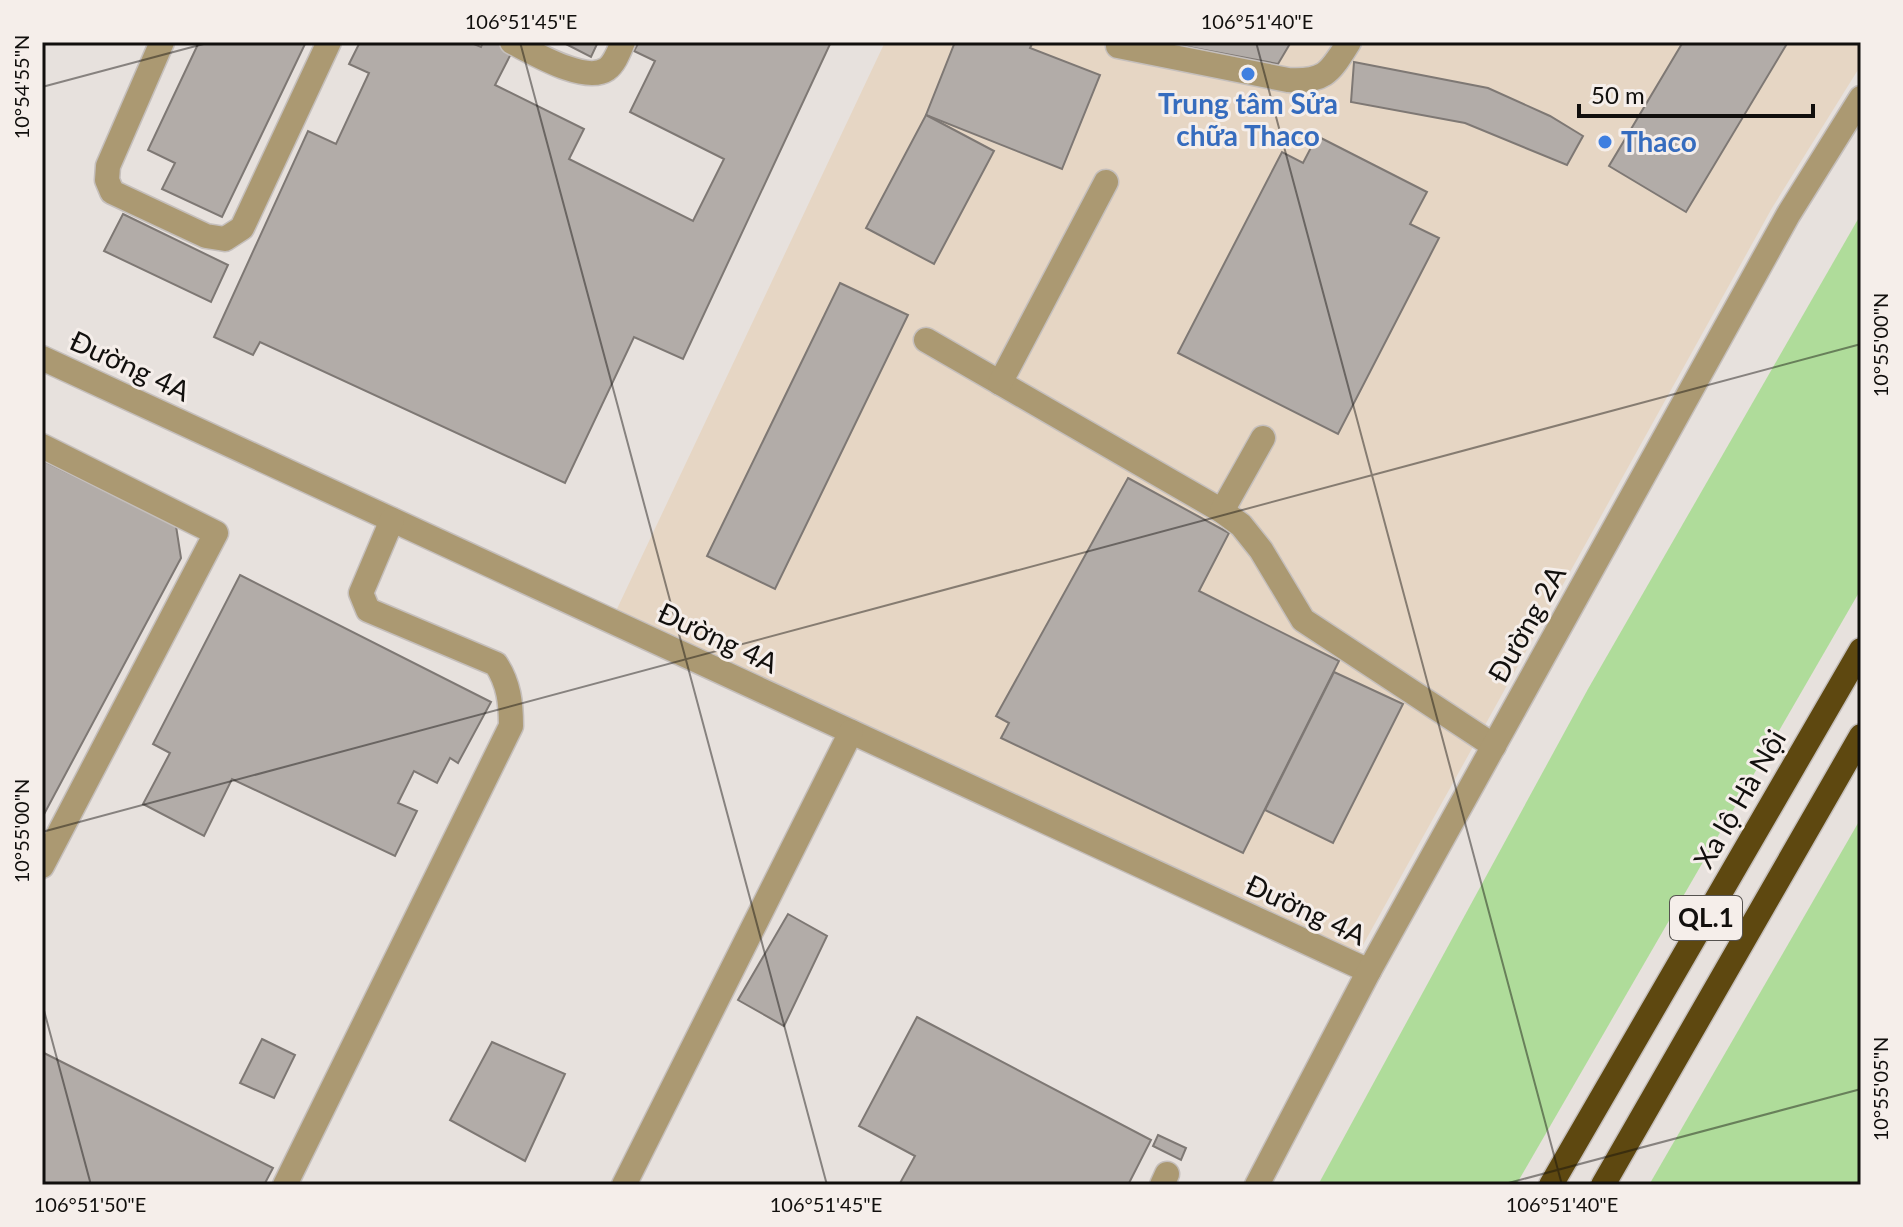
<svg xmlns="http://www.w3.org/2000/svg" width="1903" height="1227" font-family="Lato,sans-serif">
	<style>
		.commercial { fill: #e6d6c4 }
		.green { fill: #afdc9a }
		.building { fill: #b2aca8; stroke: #7e7874; stroke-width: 2 }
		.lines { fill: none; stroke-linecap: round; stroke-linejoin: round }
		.minor-casing { stroke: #c5bfbc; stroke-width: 27 }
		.highway-casing { stroke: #c5bfbc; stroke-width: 27 }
		.minor { stroke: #ab9972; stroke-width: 24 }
		.highway { stroke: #5e4810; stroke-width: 24 }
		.ticks { fill: none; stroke: #110f0d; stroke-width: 2; stroke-opacity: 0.45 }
		.shop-dot { fill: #3f7fe0; stroke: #f5eeea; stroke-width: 3 }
		.labels { text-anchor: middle; stroke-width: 6; stroke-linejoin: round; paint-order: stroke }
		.shield { fill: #f5eeea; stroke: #55524f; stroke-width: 2 }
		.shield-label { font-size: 26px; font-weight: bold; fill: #110f0d }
		.shop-label { font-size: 28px; font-weight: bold; fill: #366cbe; stroke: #f5eeea }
		.street-label { font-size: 28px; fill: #110f0d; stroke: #f5eeea }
		.neatline { fill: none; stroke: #110f0d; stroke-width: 3 }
		.ticks-label { font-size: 20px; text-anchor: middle; fill: #110f0d }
	</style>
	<rect width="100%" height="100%" fill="#e7e1dd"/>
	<!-- commercial -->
	<path class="commercial" d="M885 42H1861V65L1772 208 1358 954 616 611Z"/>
	<!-- green -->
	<g class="green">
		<path d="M1861 214V589L1516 1185H1318L1588 689Z"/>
		<path d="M1861 818V1177L1856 1185H1649Z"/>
	</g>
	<!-- building -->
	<g class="building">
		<path d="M199 42H306L222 217 162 189 175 163 148 150Z"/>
		<path d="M360 42H469L481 47 483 42H517L495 85 584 129 569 159 693 221 724 159 630 112 655 61 634 51 639 42H831L683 359 634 337 565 483 260 342 253 355 214 337 308 131 336 144 369 73 349 64Z"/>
		<path d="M562 42H598L591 57Z"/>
		<path d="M955 42H1033L1030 48 1100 75 1062 169 926 115Z"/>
		<path d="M1162 42H1291L1278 64Z"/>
		<path d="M1683 42H1788L1686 212 1609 166Z"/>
		<path d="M1354 62 1488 88 1550 116 1583 136 1567 165 1465 123 1351 102Z"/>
		<path d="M926 115 994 151 934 264 866 228Z"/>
		<path d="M1317 136 1427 192 1410 224 1439 238 1338 434 1178 353 1282 152 1303 163Z"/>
		<path d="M123 214 228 265 211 302 104 251Z"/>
		<path d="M840 283 908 315 775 589 707 556Z"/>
		<path d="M42 460 176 526 181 558 42 818Z"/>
		<path d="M1128 478 1229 533 1199 591 1339 661 1243 853 1001 738 1009 723 996 716Z"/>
		<path d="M240 575 491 702 458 763 450 758 437 783 414 771 398 803 417 811 395 856 232 779 204 836 143 804 170 753 153 744Z"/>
		<path d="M1334 672 1403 704 1333 843 1265 810Z"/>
		<path d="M788 914 827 936 784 1026 738 1000Z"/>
		<path d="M917 1017 1151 1140 1128 1185H899L915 1156 859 1126Z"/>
		<path d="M262 1039 295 1055 274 1098 240 1083Z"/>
		<path d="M492 1042 565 1074 525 1161 450 1120Z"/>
		<path d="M42 1052 273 1168 264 1185H42Z"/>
		<path d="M1158 1135 1186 1148 1181 1160 1153 1146Z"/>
	</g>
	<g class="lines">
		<!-- minor casing -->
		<g class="minor-casing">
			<g id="minor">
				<path d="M162 42 108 166 107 180 112 192 206 236 225 239 242 228 329 42"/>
				<path d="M512 42C534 53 585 84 607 69 615 63 619 51 623 42"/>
				<path d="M1118 46 1288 80C1326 82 1330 72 1349 42"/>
				<path d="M926 340 1222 511 1241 525 1261 550 1303 620 1494 746"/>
				<path d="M42 358 1369 971"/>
				<path d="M1000 383 1106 182"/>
				<path d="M42 446 216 533 42 866"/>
				<path d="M1222 511 1263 438"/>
				<path d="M285 1185 511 726C511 703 509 684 496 664L368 610 361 593 392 520"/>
				<path d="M624 1185 851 732"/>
				<path d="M1162 1185 1167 1174"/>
				<path d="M1257 1185 1369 971 1788 215 1861 98"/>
			</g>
		</g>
		<!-- highway casing -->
		<g class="highway-casing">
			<g id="highway">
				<path d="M1551 1185 1861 650"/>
				<path d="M1603 1185 1861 736"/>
			</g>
		</g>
		<!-- minor -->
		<use href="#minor" class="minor"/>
		<!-- highway -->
		<use href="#highway" class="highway"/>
	</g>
	<!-- ticks -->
	<path class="ticks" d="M520 42 827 1185M1256 42 1562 1185M42 87 211 42M42 832 1861 344M42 1003 91 1185M1501 1185 1861 1089"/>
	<!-- markers -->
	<g class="shop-dot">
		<circle cx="1248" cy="74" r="8"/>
		<circle cx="1605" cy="142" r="8"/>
	</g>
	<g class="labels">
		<!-- shield labels -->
		<rect class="shield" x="1670" y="896" width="72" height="44" rx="6"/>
		<g class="shield-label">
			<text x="1706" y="927">QL.1</text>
		</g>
		<!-- shop labels -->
		<g class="shop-label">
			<text x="1248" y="114">Trung tâm Sửa<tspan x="1248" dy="32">chữa Thaco</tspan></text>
			<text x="1621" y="152" text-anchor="start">Thaco</text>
		</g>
		<!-- street labels -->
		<g class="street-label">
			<text transform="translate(130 366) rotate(25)" y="10">Đường 4A</text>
			<text transform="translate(1527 624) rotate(-61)" y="10">Đường 2A</text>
			<text transform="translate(718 638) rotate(25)" y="10">Đường 4A</text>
			<text transform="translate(1740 799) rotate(-60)" y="10">Xa lộ Hà Nội</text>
			<text transform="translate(1306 910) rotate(25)" y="10">Đường 4A</text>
		</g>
	</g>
	<!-- border -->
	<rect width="1903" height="1227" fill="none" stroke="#f5eeea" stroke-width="88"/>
	<!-- scale -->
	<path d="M1579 104v12h234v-12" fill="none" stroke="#110f0d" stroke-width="4"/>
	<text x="1591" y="104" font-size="24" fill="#110f0d" stroke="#f5eeea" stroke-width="6" paint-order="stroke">50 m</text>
	<rect x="44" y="44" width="1815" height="1139" class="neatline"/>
	<g class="ticks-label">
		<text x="521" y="29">106°51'45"E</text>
		<text x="1257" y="29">106°51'40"E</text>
		<text transform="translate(22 87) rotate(-90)" y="7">10°54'55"N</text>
		<text transform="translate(1881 345) rotate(-90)" y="7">10°55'00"N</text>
		<text transform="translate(22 831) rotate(-90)" y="7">10°55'00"N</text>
		<text transform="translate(1881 1089) rotate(-90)" y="7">10°55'05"N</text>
		<text x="90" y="1212">106°51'50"E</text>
		<text x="826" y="1212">106°51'45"E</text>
		<text x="1562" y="1212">106°51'40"E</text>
	</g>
</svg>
